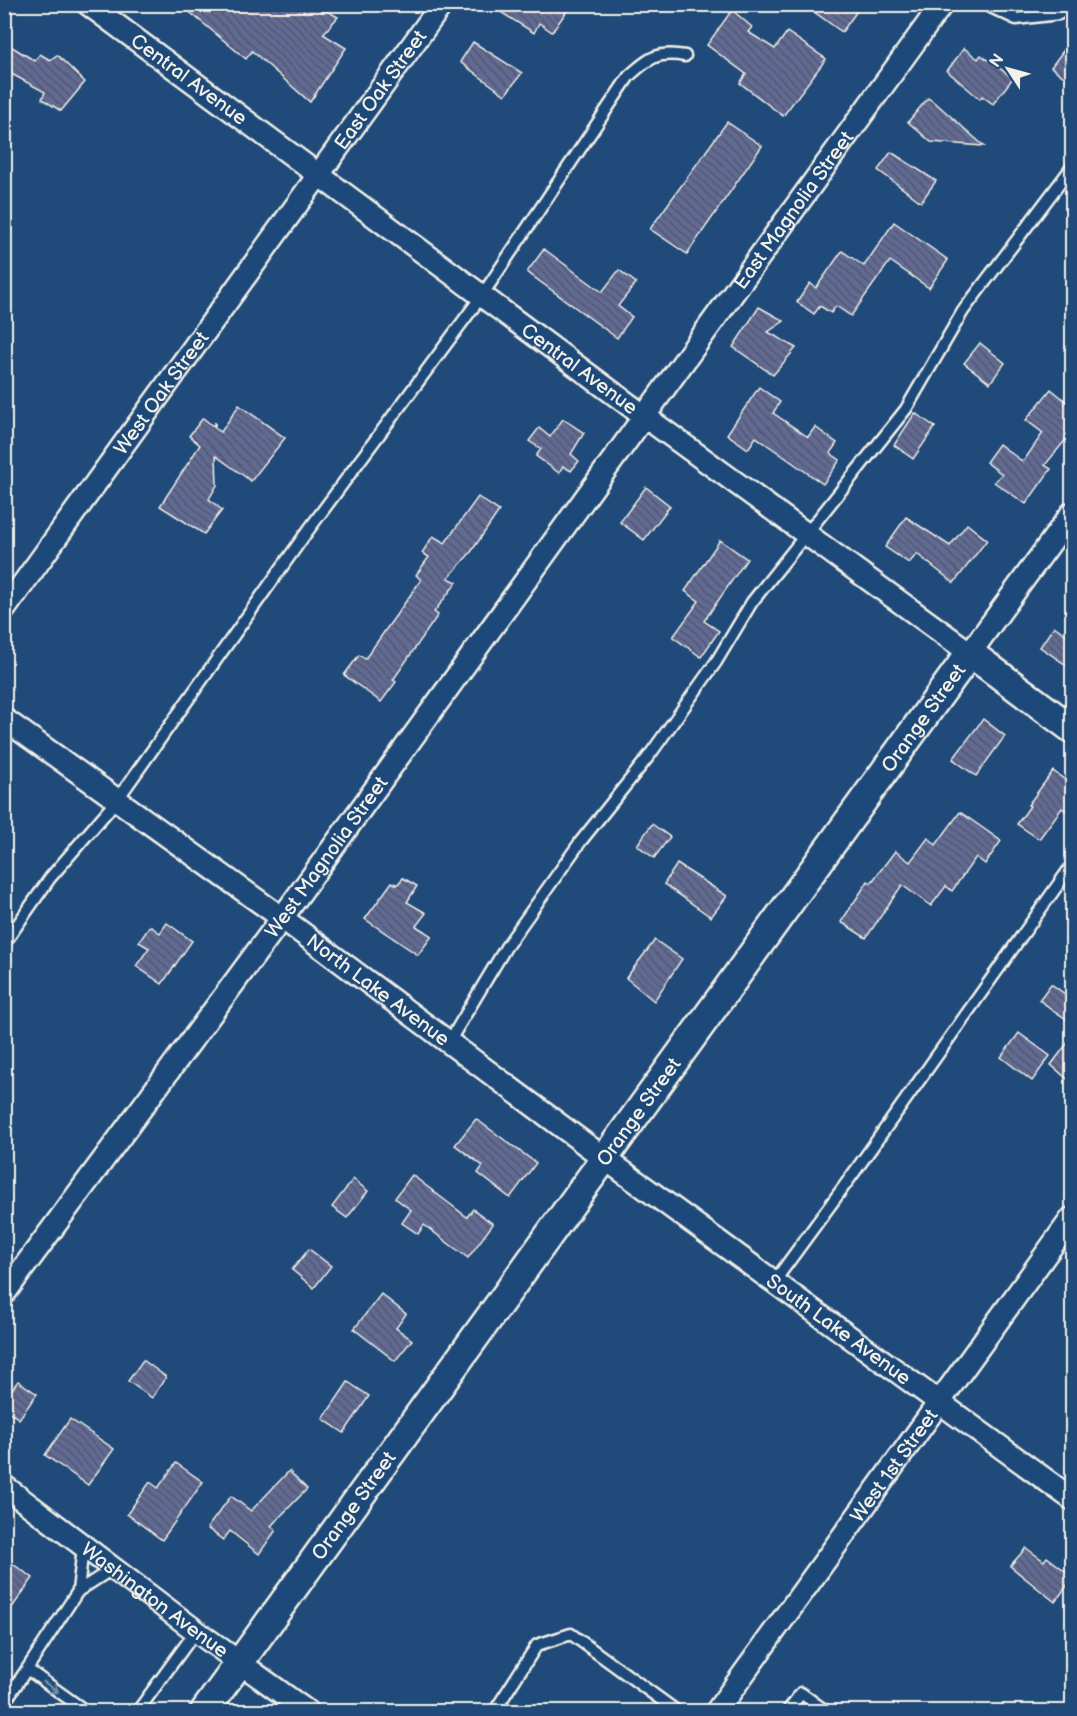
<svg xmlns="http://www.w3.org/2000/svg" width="1077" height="1716" font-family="'Balsamiq Sans',sans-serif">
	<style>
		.building { fill: url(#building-back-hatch); stroke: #f4f1e8; stroke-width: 1.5 }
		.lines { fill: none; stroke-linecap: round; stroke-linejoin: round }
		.service-casing { stroke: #f4f1e8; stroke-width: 15 }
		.minor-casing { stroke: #f4f1e8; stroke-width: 26 }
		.tertiary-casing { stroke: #f4f1e8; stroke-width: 32 }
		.service { stroke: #1f4a7a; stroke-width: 10 }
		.minor { stroke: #1f4a7a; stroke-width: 21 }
		.tertiary { stroke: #1f4a7a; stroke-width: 27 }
		.oneway { stroke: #748da6 }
		.labels { text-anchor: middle; stroke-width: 5; stroke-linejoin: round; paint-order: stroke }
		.street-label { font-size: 20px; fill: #f4f1e8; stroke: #1f4a7a }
	</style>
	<defs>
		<pattern id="building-back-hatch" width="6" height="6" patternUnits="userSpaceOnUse" patternTransform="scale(1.5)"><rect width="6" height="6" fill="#616b94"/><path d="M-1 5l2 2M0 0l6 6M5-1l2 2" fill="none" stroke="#545869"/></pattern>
	</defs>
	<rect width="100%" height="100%" fill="#1f4a7a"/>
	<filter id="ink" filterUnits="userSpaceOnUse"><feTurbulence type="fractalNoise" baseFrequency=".0167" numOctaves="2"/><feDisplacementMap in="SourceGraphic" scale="12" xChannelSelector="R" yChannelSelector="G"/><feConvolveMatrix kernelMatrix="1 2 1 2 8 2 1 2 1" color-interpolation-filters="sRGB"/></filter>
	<g filter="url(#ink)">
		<!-- building -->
		<g class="building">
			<path d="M180 4H314L338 17 323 34 346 48 310 102 252 51 246 59Z"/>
			<path d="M488 4H572L552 32 539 23 534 33Z"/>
			<path d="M803 4H862L842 32Z"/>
			<path d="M732 10 752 27 748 32 775 49 787 32 826 59 783 116 740 83 746 74 707 45Z"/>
			<path d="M1072 39V83L1051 67Z"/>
			<path d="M4 42 35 61 40 54 50 60 57 55 85 82 61 111 42 99 45 92 4 70Z"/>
			<path d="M473 42 522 73 505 95 460 62Z"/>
			<path d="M964 48 978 59 981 55 1013 78 993 104 982 96 980 99 947 71Z"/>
			<path d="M928 98 938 105 984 146 931 142 908 122Z"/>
			<path d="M727 122 762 146 687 254 650 229Z"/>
			<path d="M891 152 936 181 921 202 878 170Z"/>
			<path d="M894 222 948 260 929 288 890 261 851 316 836 306 831 313 820 306 814 314 797 302 810 283 816 288 842 251 864 266Z"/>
			<path d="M544 249 602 292 619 270 636 283 618 306 632 317 617 338 527 272Z"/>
			<path d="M759 307 784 321 768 332 796 348 773 375 733 347Z"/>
			<path d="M980 343 1005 363 990 383 964 363Z"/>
			<path d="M759 387 780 402 773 413 808 437 815 427 837 443 830 453 840 460 823 484 756 437 748 449 727 434Z"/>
			<path d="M1051 389 1072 406V432L1045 465 1051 469 1026 504 994 482 1002 474 986 462 999 444 1023 462 1043 433 1026 420Z"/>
			<path d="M239 405 285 438 251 481 216 456 217 485 209 499 222 510 204 534 160 506 200 445 189 436 203 418 213 426 215 422V428L221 432Z"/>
			<path d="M915 413 935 427 913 459 894 445Z"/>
			<path d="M563 419 584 433 571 454 579 461 571 471 563 466 559 473 536 456 541 449 529 441 539 428 550 437Z"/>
			<path d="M646 487 670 506 644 540 620 522Z"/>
			<path d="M478 497 499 511 471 552 448 578 457 582 434 612 438 615 393 680 396 682 381 702 344 675 359 655 365 659 421 580 416 575 429 557 422 553 433 536 445 543Z"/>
			<path d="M906 517 950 546 967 524 987 540 954 583 917 554 909 563 885 547Z"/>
			<path d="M720 540 747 559 704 621 719 631 701 657 673 637 699 601 685 591Z"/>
			<path d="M1054 626 1072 639V669L1040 647Z"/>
			<path d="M983 719 1005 736 976 776 953 759Z"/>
			<path d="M1053 771 1072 785V816L1062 808 1039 839 1017 824 1030 806 1028 805Z"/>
			<path d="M960 812 1001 841 985 864 976 857 952 891 946 886 931 906 902 885 866 938 841 922 868 881 871 883 895 851 910 862 928 838 936 845Z"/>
			<path d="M652 824 670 837 654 858 637 845Z"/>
			<path d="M677 864 727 896 711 917 664 884Z"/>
			<path d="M403 878 417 886 407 902 426 913 416 926 432 936 418 955 365 919 392 882 397 885Z"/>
			<path d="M167 923 192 941 162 984 136 966 149 948 139 942 150 926 160 933Z"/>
			<path d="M655 940 682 959 654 1001 626 978Z"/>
			<path d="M1051 984 1072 999V1023L1039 1000Z"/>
			<path d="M1019 1033 1050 1056 1032 1081 1001 1057Z"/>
			<path d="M1072 1037V1083L1051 1065Z"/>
			<path d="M476 1119 536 1163 510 1198 478 1173 483 1166 455 1145Z"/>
			<path d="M412 1175 467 1217 473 1209 493 1224 468 1258 424 1225 418 1234 402 1223 411 1210 395 1198Z"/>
			<path d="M353 1179 368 1191 347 1218 332 1207Z"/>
			<path d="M309 1249 331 1266 314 1288 292 1270Z"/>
			<path d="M381 1294 406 1314 396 1328 412 1340 395 1361 354 1329Z"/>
			<path d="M143 1360 166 1377 152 1398 128 1381Z"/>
			<path d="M18 1381 37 1394 19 1419 4 1408V1400Z"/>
			<path d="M348 1382 369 1396 344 1433 323 1419Z"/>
			<path d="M70 1419 114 1449 88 1485 45 1455Z"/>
			<path d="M176 1463 203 1482 162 1540 127 1514 150 1482 158 1488Z"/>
			<path d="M289 1471 307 1489 271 1526 276 1530 259 1554 230 1531 223 1540 207 1528 231 1496 251 1511Z"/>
			<path d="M1026 1548 1044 1561 1047 1557 1072 1576V1579L1055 1602 1010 1566Z"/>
			<path d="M4 1558 33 1578 4 1619Z"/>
		</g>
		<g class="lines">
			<!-- service casing -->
			<g class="service-casing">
				<g id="service">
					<path d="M984 4 1016 19 1059 14 1069 4"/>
					<path d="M4 944 50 878 117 800 304 536 481 297 629 76C649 58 657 51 685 56"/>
					<path d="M449 1042 506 947 581 841 649 756 716 662 752 602 906 409 963 311 1072 167"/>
					<path d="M774 1282 853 1174 1072 865"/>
					<path d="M83 1547 78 1591 112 1569"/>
					<path d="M27 1669 78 1591"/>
					<path d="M7 1712 5 1705 6 1700 27 1669 87 1712"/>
					<path d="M137 1712 196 1631"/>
					<path d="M494 1712 537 1645 571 1634 678 1712"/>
					<path d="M787 1712 801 1693 827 1712"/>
				</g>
			</g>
			<!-- minor casing -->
			<g class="minor-casing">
				<g id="minor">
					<path id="s1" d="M88 4 644 416 970 653 1072 513"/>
					<path id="s2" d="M4 610 442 4"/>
					<path id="s3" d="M4 719 282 918 604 1158 1072 1499"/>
					<path id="s4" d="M4 1294 282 918 942 4"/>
					<path id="s5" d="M4 1486 196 1631 308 1712"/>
					<path id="s6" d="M716 1712 1072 1218"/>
				</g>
			</g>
			<!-- tertiary casing -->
			<g class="tertiary-casing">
				<g id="tertiary">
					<path id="s7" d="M204 1712 970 653 1072 729"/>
				</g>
			</g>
			<!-- service -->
			<use href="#service" class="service"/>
			<!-- minor -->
			<use href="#minor" class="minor"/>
			<!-- tertiary -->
			<use href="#tertiary" class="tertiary"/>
		</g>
		<!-- one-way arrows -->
		<defs><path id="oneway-shaft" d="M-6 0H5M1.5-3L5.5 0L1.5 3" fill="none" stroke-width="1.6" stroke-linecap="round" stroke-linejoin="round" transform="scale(1.5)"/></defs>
		<use class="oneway" href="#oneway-shaft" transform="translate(51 1687) rotate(35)"/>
	</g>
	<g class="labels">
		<!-- street labels -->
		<g class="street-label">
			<text dy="7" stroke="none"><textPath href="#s1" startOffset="126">Central Avenue</textPath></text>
			<text dy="7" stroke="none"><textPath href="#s2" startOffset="642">East Oak Street</textPath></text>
			<text dy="7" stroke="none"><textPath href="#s4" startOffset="1341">East Magnolia Street</textPath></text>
			<text dy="7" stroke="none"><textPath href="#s1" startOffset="612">Central Avenue</textPath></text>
			<text dy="7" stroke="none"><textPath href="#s2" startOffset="268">West Oak Street</textPath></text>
			<text dy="7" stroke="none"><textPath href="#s7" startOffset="1227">Orange Street</textPath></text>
			<text dy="7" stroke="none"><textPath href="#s4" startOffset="543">West Magnolia Street</textPath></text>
			<text dy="7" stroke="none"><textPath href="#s3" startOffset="462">North Lake Avenue</textPath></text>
			<text dy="7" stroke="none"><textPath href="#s7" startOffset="741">Orange Street</textPath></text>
			<text dy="7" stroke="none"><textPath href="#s3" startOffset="1034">South Lake Avenue</textPath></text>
			<text dy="7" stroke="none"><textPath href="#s6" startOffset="304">West 1st Street</textPath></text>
			<text dy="7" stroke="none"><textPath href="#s7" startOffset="255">Orange Street</textPath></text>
			<text dy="7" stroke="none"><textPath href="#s5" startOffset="189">Washington Avenue</textPath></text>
		</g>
	</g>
	<!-- margin -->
	<rect width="1077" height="1716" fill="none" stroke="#1f4a7a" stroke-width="24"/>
	<rect x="12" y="12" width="1053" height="1692" fill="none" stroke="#f4f1e8" stroke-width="2" filter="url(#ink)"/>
	<!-- north arrow -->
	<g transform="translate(1008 69) rotate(306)" stroke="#1f4a7a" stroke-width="4.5" paint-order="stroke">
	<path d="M0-4.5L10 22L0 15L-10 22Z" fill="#f4f1e8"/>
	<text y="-9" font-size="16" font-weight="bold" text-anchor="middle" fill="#f4f1e8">N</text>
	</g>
</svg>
